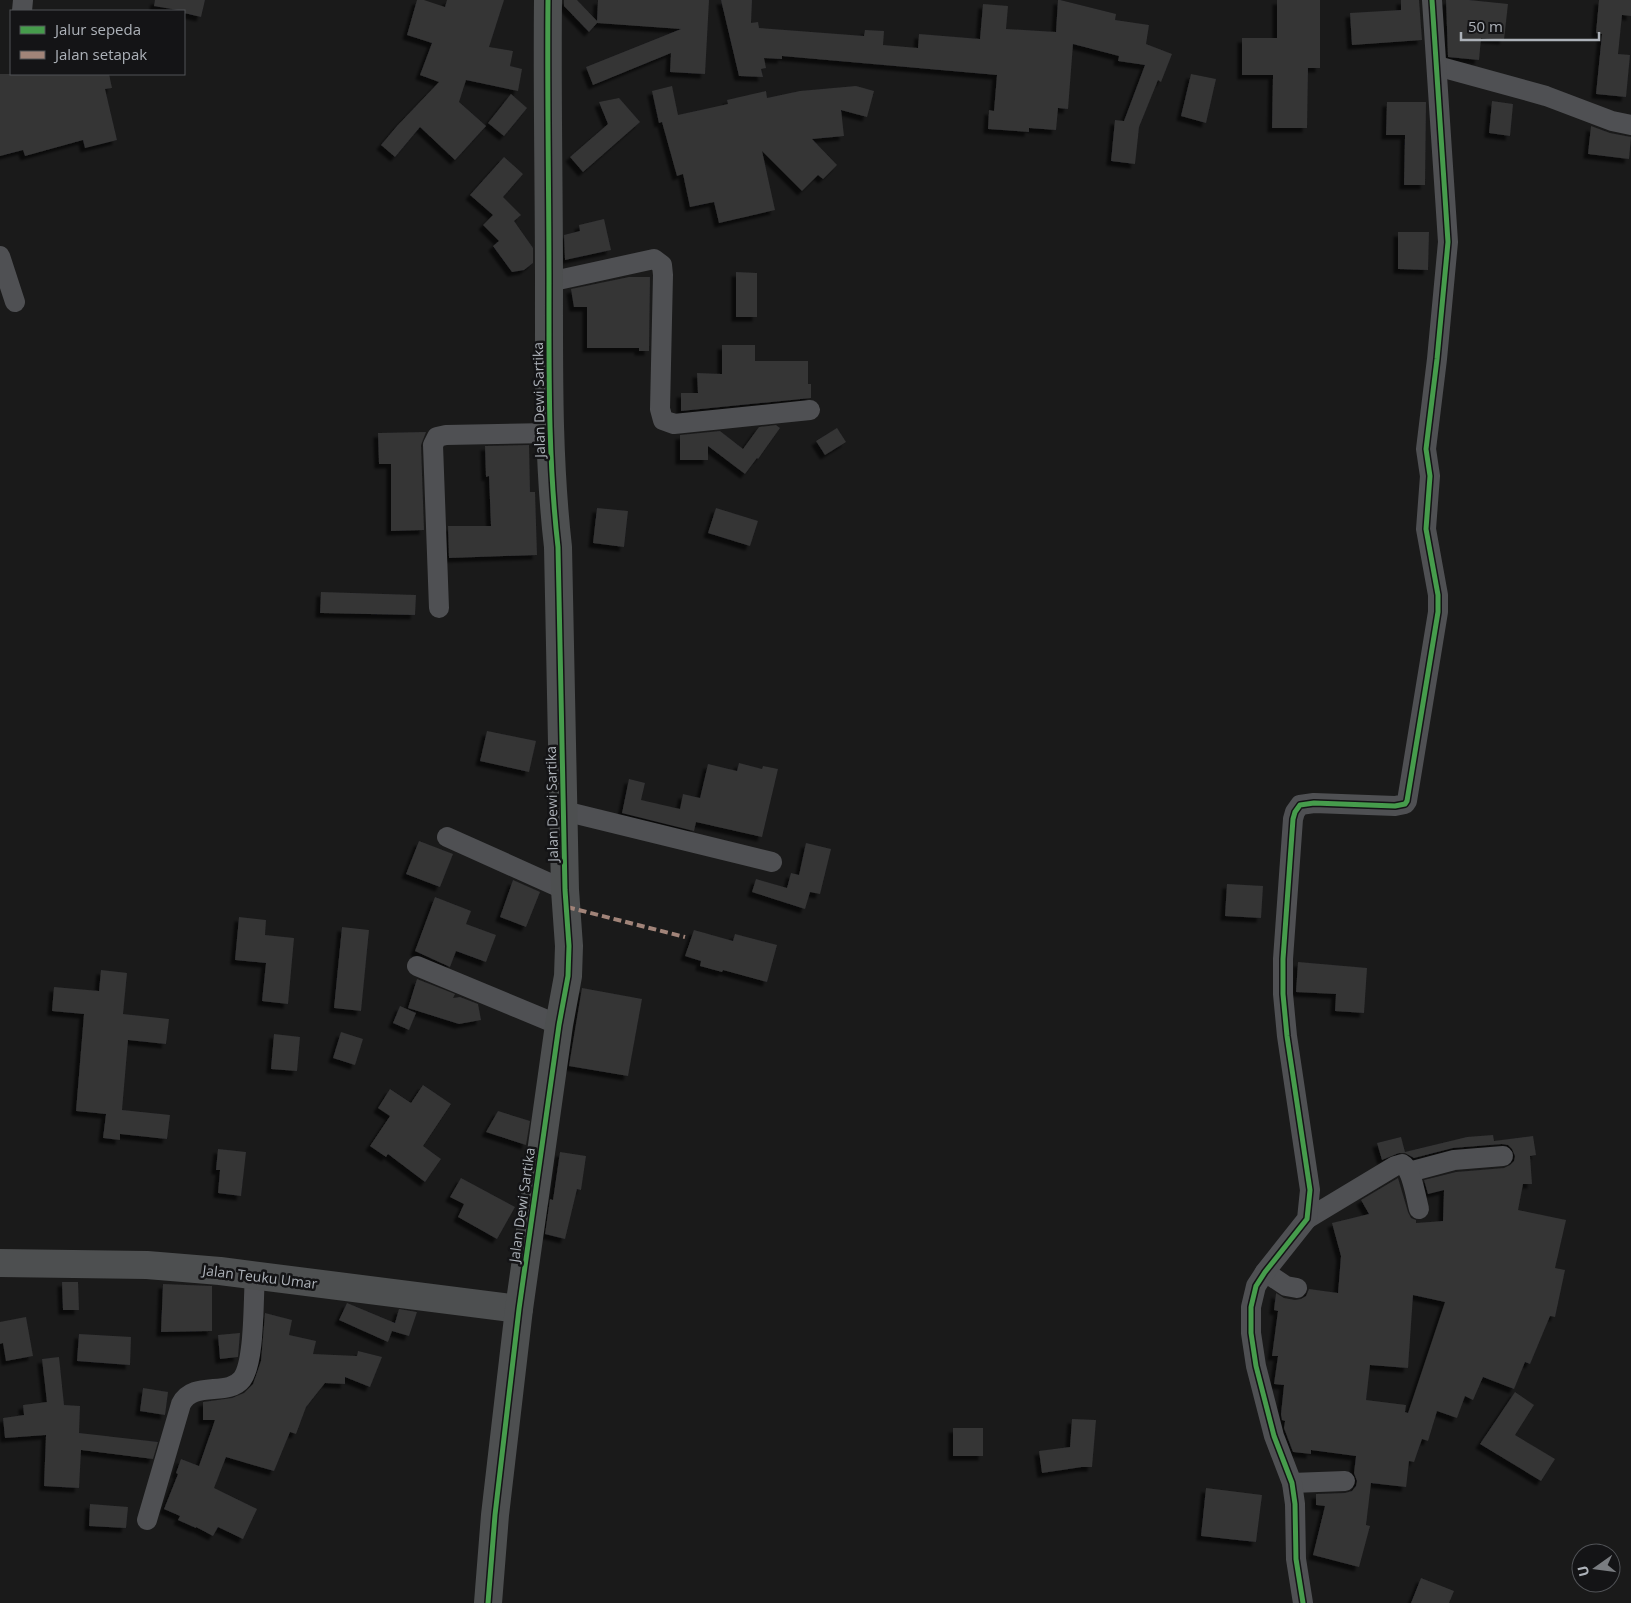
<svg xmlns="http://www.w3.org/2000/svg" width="1631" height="1603" font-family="'Open Sans',sans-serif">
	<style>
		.building { fill: #343435; fill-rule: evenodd; filter: url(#shadow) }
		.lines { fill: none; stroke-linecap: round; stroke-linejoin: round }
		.street { stroke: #4f5053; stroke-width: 20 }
		.secondary { stroke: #4d4f50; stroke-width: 28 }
		.quiet { stroke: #a18479; stroke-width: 4; stroke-dasharray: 8 4; stroke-linecap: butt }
		.cycleway-casing { stroke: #141416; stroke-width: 8 }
		.cycleway { stroke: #469c4c; stroke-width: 5 }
		.labels { text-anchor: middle; stroke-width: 5; stroke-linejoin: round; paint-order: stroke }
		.street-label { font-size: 14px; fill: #adb2b9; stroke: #141416 }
	</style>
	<defs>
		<filter id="shadow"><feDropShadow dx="-4.5" dy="4.5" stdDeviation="1" flood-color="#0009"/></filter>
	</defs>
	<rect width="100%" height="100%" fill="#1a1a1a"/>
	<!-- building -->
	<g class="building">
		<path d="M155 0H205L201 17 184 13V11L154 6Z"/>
		<path d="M417 0H424L445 7 447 0H504L489 47 513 51 510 66 522 69 518 91 466 80 459 102 486 126 455 160 420 127 395 157 381 145 397 126 439 82 420 75 432 43 407 35Z"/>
		<path d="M564 0H577L597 21 598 0H709L705 74 670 72 671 53 593 85 586 67 681 29 597 23 589 32 564 6Z"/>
		<path d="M721 0H752L751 23 758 22 759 28 864 36 865 30 884 31 883 45 918 48 919 34 980 39 983 4 1008 6 1006 29 1056 32 1058 0H1060L1116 14 1115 20 1149 25 1146 44 1172 54 1161 82 1158 80 1139 127 1135 164 1111 161 1115 120 1124 121 1145 65 1118 61 1119 56 1073 44 1068 109 1058 108 1056 130 1029 128V132L988 129 989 110 994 111 997 75 782 56V59L764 58 766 68 761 69 763 77 739 76Z"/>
		<path d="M1277 0H1320V68H1308L1307 128H1272L1273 75H1242V38H1277Z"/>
		<path d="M1401 0H1419L1422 40 1352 45 1350 13 1401 10Z"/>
		<path d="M1446 0H1469L1508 4 1504 40 1481 38 1479 60 1448 57Z"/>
		<path d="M1599 0H1631V16L1622 15 1618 54 1630 55 1626 97 1596 94 1602 34 1596 33Z"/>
		<path d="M0 74H109L112 88 105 89 117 140 85 148 83 140 25 156 23 150 0 156Z"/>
		<path d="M1191 74 1216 79 1206 123 1181 116Z"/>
		<path d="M672 86 678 115 728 104 727 100 766 91 767 98 800 91 856 86 874 91 867 117 841 110 844 136 812 139 837 165 823 179 818 175 802 191 762 151 775 210 719 223 714 202 690 207 683 174 677 176 662 122 659 123 652 91Z"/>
		<path d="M511 94 527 108 504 136 488 123Z"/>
		<path d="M619 98 640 122 583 172 570 157 608 124 599 102Z"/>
		<path d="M1492 101 1513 104 1510 136 1489 133Z"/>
		<path d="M1387 102H1426L1425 185H1404L1405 135H1386Z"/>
		<path d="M1591 126 1610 133 1631 137 1629 159 1588 154Z"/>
		<path d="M504 157 523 174 503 197 521 215 514 221 533 248V263L524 270 512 272 493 246 499 241 483 225 493 215 470 195Z"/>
		<path d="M604 219 611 250 565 260 564 235 580 231 579 225Z"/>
		<path d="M1398 232H1429L1428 270 1398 269Z"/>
		<path d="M736 272 757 273V317H736Z"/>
		<path d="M629 277H650L649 351H639V348H587V307H574L571 289Z"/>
		<path d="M722 345H755V361H808V384H811V398L681 411V393H698L697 373 722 374Z"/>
		<path d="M776 425 780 428 758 459 757 458 745 474 708 446V460H680V435L720 431 743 449 759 427Z"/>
		<path d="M837 428 846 442 825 455 816 441Z"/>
		<path d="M426 432 421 445 424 530 391 531V464H379L378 433Z"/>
		<path d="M529 445 530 492H535L537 555 449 558 448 526H491L489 476 486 477 485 446Z"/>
		<path d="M597 508 628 511 624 547 593 543Z"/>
		<path d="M716 508 758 521 750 546 708 533Z"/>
		<path d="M321 592 416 595 415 615 320 613Z"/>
		<path d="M487 731 536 741 529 772 480 761Z"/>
		<path d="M739 763 762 769 763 766 778 769 762 837 696 822 694 831 622 813 629 779 645 783 641 800 680 809 683 794 700 798 708 764 737 771Z"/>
		<path d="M419 841 453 854 440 887 406 874Z"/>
		<path d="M806 843 831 849 820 894 810 892 805 909 752 892 756 879 787 888 791 873 799 875Z"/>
		<path d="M513 880 540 892 526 927 500 917Z"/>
		<path d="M1227 884 1263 886 1261 918 1225 916Z"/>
		<path d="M435 897 471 911 466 924 496 935 486 962 456 951 450 967 415 951Z"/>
		<path d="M239 917 266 920 265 935 294 938 288 1004 262 1001 266 963 235 960Z"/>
		<path d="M342 927 369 930 361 1011 334 1008Z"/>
		<path d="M694 930 733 941 735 934 777 945 767 982 723 970 722 972 700 966 701 961 685 956Z"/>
		<path d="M1298 962 1367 968 1364 1013 1335 1011 1336 994 1296 992Z"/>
		<path d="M101 970 127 973 123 1014 169 1019 166 1044 128 1040 122 1110 170 1115 167 1139 120 1134V1140L103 1138 106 1114 76 1111 84 1014 52 1011 54 987 99 991Z"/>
		<path d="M417 979 455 994 453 998 460 997 478 1004 481 1020 459 1024 408 1008Z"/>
		<path d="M582 988 642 999 628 1076 569 1066Z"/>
		<path d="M400 1006 416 1013 409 1030 393 1023Z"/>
		<path d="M341 1032 363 1039 355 1065 333 1058Z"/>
		<path d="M274 1034 300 1037 297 1071 271 1069Z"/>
		<path d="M423 1085 451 1104 423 1146 441 1159 425 1182 388 1154 386 1157 370 1146 390 1116 378 1108 390 1089 411 1103Z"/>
		<path d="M498 1111 530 1121 526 1145 486 1132Z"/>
		<path d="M1493 1135 1494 1141 1533 1136 1536 1155 1530 1156 1532 1184H1523L1518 1210 1566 1220 1555 1268 1565 1270 1555 1317 1550 1316 1530 1364 1525 1362 1514 1389 1483 1377 1473 1400 1465 1396 1457 1418 1437 1411 1428 1441 1422 1439 1414 1462 1409 1461 1406 1487 1371 1483 1366 1525 1370 1526 1359 1567 1313 1555 1325 1506 1316 1505V1494L1345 1493 1352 1491 1356 1486 1357 1481 1354 1473 1356 1456 1311 1450V1454L1293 1452 1284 1428 1285 1421 1282 1420 1281 1414 1284 1385 1274 1384 1278 1356H1272L1278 1311 1274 1310 1276 1293 1284 1298 1295 1300 1301 1299 1306 1296 1309 1289 1338 1293 1341 1256 1332 1223 1369 1214 1361 1200 1398 1178 1408 1212 1411 1218 1416 1220V1223L1443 1221 1444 1190 1428 1194 1424 1180 1456 1172 1504 1168 1510 1165 1514 1161 1515 1156 1512 1149 1508 1145 1502 1144 1453 1148 1414 1158 1405 1153H1399L1382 1160 1377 1143 1401 1137 1405 1152 1467 1137ZM1413 1295 1445 1302 1408 1413 1405 1412 1406 1405 1366 1400 1370 1365 1408 1368Z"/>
		<path d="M218 1149 246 1152 241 1196 218 1193 220 1170H216Z"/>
		<path d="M560 1152 586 1156 581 1190 577 1189 565 1239 545 1234 550 1199 553 1200Z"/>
		<path d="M461 1178 515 1207 497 1239 458 1217 464 1204 450 1197Z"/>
		<path d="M62 1282H78L79 1310H63Z"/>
		<path d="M163 1284 212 1286V1331L161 1332Z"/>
		<path d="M347 1303 395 1323 399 1309 417 1312 409 1336 392 1331 388 1342 339 1320Z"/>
		<path d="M265 1313 292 1320 289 1335 316 1341 313 1354 357 1356 358 1351 382 1357 370 1387 345 1377V1384L325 1383 306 1407 296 1434 290 1432 274 1471 226 1457 214 1488 257 1509 243 1539 218 1527 213 1536 196 1527V1528L178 1520 180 1516 164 1509 178 1474 176 1473 181 1459 199 1466 215 1420H203V1402L232 1398 244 1393 253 1384 261 1361Z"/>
		<path d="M26 1317 33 1356 6 1361 3 1343 0 1344V1322Z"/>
		<path d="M240 1333 238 1357 220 1359 218 1335Z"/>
		<path d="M79 1334 131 1337 130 1365 77 1361Z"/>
		<path d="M59 1357 64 1405 80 1406 79 1433 158 1442 153 1459 81 1450 79 1488 44 1486 46 1435 5 1438 3 1418 24 1415 23 1405 47 1402 42 1359Z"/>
		<path d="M143 1388 168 1392 165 1415 140 1411Z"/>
		<path d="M1515 1392 1534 1405 1515 1435 1555 1459 1541 1481 1480 1444Z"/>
		<path d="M1072 1419 1096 1420 1092 1467H1082L1042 1473 1039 1451 1070 1447Z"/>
		<rect x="953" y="1428" width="30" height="28"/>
		<path d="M1206 1488 1262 1495 1256 1542 1201 1536Z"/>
		<path d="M90 1504 128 1507 126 1528 89 1526Z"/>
		<path d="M1421 1578 1454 1591 1449 1603H1411Z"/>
	</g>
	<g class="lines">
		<!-- street -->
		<g class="street">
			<path d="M22 11 23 0"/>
			<path d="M1437 66 1546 96 1612 121 1631 125"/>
			<path d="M0 256 15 302"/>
			<path d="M549 282 654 259 662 265 663 275 660 409 663 420 674 424 810 410"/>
			<path d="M439 608 433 445 437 437 446 435 550 433"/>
			<path d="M564 811 772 862"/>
			<path d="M447 837 565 890"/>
			<path d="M417 966 559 1025"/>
			<path d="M1409 1172 1454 1160 1503 1156"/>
			<path d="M1307 1219 1395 1166 1402 1164C1412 1169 1416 1198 1419 1209"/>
			<path d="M1265 1272 1286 1286 1297 1288"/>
			<path d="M1292 1483 1345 1481"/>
			<path d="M147 1520 181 1404C193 1380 228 1397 242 1379 255 1362 253 1300 255 1276"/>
			<path d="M1303 1603 1296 1559 1295 1504 1292 1483 1274 1436 1256 1366 1251 1333V1307L1256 1286 1265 1272 1307 1219 1310 1190 1287 1036 1283 994V959L1293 819 1295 812 1300 805 1314 803 1395 806 1405 804 1407 801 1438 612V595L1426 529 1430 476 1426 449 1437 359 1448 242 1432 0"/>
		</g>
		<!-- secondary -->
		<g class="secondary">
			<path d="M0 1263 147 1265 220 1271 519 1309"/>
			<path d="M488 1603 495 1515 519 1309 559 1025 568 976 569 946 565 890 558 547C548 460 549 372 549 283 549 189 547 94 548 0"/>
		</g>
		<!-- quiet -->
		<path class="quiet" d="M567 907 685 937"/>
		<!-- cycleway casing -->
		<g class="cycleway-casing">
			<g id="cycleway">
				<path d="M488 1603 495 1515 519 1309 559 1025 568 976 569 946 565 890 558 547C548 460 549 372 549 283 549 189 547 94 548 0"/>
				<path d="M1303 1603 1296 1559 1295 1504 1292 1483 1274 1436 1256 1366 1251 1333V1307L1256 1286 1265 1272 1307 1219 1310 1190 1287 1036 1283 994V959L1293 819 1295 812 1300 805 1314 803 1395 806 1405 804 1407 801 1438 612V595L1426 529 1430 476 1426 449 1437 359 1448 242 1432 0"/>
			</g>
		</g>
		<!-- cycleway -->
		<use href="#cycleway" class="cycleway"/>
	</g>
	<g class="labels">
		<!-- street labels -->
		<g class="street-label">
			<text transform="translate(539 400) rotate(-91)" y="5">Jalan Dewi Sartika</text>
			<text transform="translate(552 804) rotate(-91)" y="5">Jalan Dewi Sartika</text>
			<text transform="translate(522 1205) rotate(-82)" y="5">Jalan Dewi Sartika</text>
			<text transform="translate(260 1277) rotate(7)" y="5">Jalan Teuku Umar</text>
		</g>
	</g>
	<!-- legend -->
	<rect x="10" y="10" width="175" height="65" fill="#141416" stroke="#515357"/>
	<rect x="20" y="26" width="25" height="8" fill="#469c4c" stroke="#515357"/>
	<text x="55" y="35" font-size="15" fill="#adb2b9">Jalur sepeda</text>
	<rect x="20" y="51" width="25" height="8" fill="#a18479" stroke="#515357"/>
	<text x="55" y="60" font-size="15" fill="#adb2b9">Jalan setapak</text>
	<!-- north arrow -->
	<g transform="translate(1596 1568) rotate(256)"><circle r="24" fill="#141416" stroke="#515357"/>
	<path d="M0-4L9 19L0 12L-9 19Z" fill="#7a7d81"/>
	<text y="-8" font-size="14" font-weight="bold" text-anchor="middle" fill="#adb2b9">U</text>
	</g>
	<!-- scale -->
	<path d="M1461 32v8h138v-8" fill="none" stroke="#adb2b9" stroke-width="2.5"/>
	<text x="1468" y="32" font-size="15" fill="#adb2b9" stroke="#141416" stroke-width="4" paint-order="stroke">50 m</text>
</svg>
